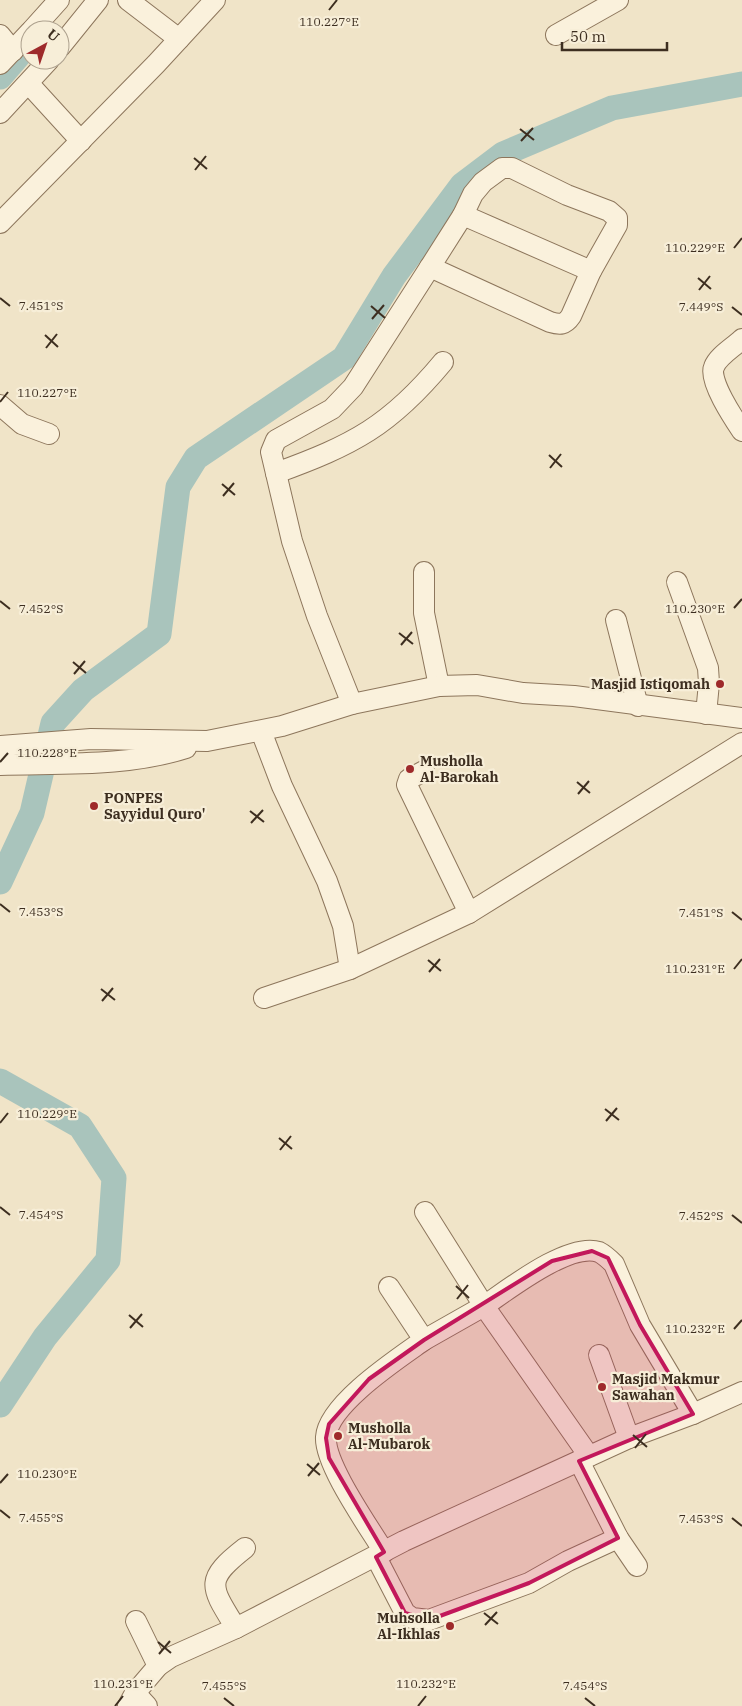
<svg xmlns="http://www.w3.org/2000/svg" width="742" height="1706" font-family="'IBM Plex Serif',serif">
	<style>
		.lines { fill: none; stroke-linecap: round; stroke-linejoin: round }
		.river { stroke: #a9c4bc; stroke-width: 25 }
		.minor-casing { stroke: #8d765c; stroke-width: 22 }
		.minor { stroke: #faf1dc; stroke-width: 20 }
		.marked { fill: #c2185b; fill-opacity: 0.2; stroke: #c2185b; stroke-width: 4; stroke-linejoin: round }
		.ticks { fill: none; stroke: #3d2e20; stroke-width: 2 }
		.poi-dot { fill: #9e2a2b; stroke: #f7eed8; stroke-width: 2 }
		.labels { text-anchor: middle; stroke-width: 4.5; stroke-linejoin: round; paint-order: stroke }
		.poi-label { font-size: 14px; font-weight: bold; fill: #3d2e20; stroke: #f7eed8; text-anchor: start }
		.ticks-label { font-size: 12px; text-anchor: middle; fill: #3d2e20; stroke: #f7eed8; stroke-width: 4.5; stroke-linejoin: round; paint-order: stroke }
	</style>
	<rect width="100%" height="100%" fill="#f0e4c8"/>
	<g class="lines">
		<!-- river -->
		<g class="river">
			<path d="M0 77 25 48"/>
			<path d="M0 882 32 813 53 723 83 690 159 634 178 487 196 458 344 358 394 276 462 185 503 154 612 108 742 84"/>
			<path d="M0 1081 80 1126 114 1178 108 1260 45 1337 0 1405"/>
		</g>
		<!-- minor casing -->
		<g class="minor-casing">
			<g id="minor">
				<path d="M128 0 179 39"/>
				<path d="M32 30 59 0"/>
				<path d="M0 35 13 51"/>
				<path d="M556 35 618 0"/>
				<path d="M60 47 98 0"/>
				<path d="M0 64 30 32"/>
				<path d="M29 84 81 141"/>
				<path d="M0 113 49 60"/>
				<path d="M502 168H512L567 195 609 211 617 218V225L591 271 571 316C565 325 560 325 550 322L430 267 463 215 473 194 483 182Z"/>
				<path d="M463 215 591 271"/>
				<path d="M0 223 156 64 215 0"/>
				<path d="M742 339C734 347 718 356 714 367 708 380 734 419 742 431"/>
				<path d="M0 405 22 424 49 434"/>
				<path d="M276 473C353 445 390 426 443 362"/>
				<path d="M424 572V613L439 686"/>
				<path d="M677 582 708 668 709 683 706 714"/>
				<path d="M616 620 638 706"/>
				<path d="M352 704 317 616 292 541 271 452 276 440 332 409 353 387 430 267"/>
				<path d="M261 731 282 786 327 881 343 926 350 969"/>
				<path d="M0 746 91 739 207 741 282 726 352 704 439 686 477 685 523 693 574 696 742 718"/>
				<path d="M0 765C62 763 127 767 186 748"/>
				<path d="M424 771 409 779 407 785 469 913"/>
				<path d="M264 998 350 969 469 913 742 743"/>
				<path d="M425 1212 484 1306C509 1289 569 1242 599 1252 605 1255 610 1260 614 1264L640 1325 693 1414"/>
				<path d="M389 1287 424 1340 484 1306 589 1456"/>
				<path d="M599 1355 629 1438"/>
				<path d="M579 1461 618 1538 637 1566"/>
				<path d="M384 1552C369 1527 324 1464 326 1437 328 1404 399 1358 424 1340"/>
				<path d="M376 1557 405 1613 412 1618 429 1620 529 1583 568 1561 618 1538"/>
				<path d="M136 1621 158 1666"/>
				<path d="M236 1628C210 1586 204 1580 245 1548"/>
				<path d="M135 1693 147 1706"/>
				<path d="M128 1706 135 1693 158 1666 171 1657 236 1628 404 1541 629 1438 693 1414 742 1392"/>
			</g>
		</g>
		<!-- minor -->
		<use href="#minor" class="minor"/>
	</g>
	<!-- marked area -->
	<path class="marked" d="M592 1251 608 1258 640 1325 693 1414 579 1461 618 1538 529 1583 429 1620 405 1613 376 1557 384 1552 329 1458 326 1438 329 1424 369 1379 424 1340 552 1261Z"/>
	<!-- ticks -->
	<path class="ticks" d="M329 10 337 0M520 129 534 140M521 141 533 128M194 158 207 169M195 170 206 156M734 248 742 238M698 278 711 289M699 290 710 276M0 298 10 306M371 306 385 318M732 307 742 315M372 319 384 305M45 335 58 347M46 348 57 334M0 402 8 392M549 455 562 467M550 468 561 454M222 484 235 495M223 496 234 483M0 601 10 609M734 608 742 599M399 633 413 644M401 645 412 632M73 662 86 673M74 674 85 661M0 762 8 753M577 782 590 793M578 794 589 781M250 811 264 822M251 823 263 810M0 904 10 912M732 912 742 920M428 960 441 971M734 969 742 959M429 972 440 959M101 989 115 1000M102 1001 113 988M605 1109 619 1120M606 1121 617 1108M0 1123 8 1113M279 1138 292 1149M280 1150 291 1136M0 1207 10 1215M732 1215 742 1223M456 1286 469 1298M457 1299 468 1285M129 1315 143 1327M130 1328 142 1314M734 1329 742 1320M633 1435 647 1447M635 1448 646 1434M307 1464 320 1475M308 1476 319 1463M0 1483 8 1474M0 1510 10 1518M732 1518 742 1526M484 1613 498 1624M485 1625 497 1612M158 1642 171 1653M159 1654 170 1641M224 1698 234 1706M585 1698 595 1706M115 1706 123 1696M418 1706 426 1696"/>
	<!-- markers -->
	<g class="poi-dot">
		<circle cx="720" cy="684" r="5"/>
		<circle cx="410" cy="769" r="5"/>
		<circle cx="94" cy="806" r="5"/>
		<circle cx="602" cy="1387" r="5"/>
		<circle cx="338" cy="1436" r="5"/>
		<circle cx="450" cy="1626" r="5"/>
	</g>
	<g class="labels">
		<!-- poi labels -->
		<g class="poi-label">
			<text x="710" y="689" text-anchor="end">Masjid Istiqomah</text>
			<text x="420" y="766">Musholla<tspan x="420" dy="16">Al-Barokah</tspan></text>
			<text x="104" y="803">PONPES<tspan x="104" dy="16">Sayyidul Quro'</tspan></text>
			<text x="612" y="1384">Masjid Makmur<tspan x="612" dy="16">Sawahan</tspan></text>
			<text x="348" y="1433">Musholla<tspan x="348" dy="16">Al-Mubarok</tspan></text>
			<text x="440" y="1623" text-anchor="end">Muhsolla<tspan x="440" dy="16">Al-Ikhlas</tspan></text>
		</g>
	</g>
	<g class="ticks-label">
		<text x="329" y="26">110.227°E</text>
		<text x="695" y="252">110.229°E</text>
		<text x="41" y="310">7.451°S</text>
		<text x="701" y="311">7.449°S</text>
		<text x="47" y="397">110.227°E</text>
		<text x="695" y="613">110.230°E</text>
		<text x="41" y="613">7.452°S</text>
		<text x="47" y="757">110.228°E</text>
		<text x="41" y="916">7.453°S</text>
		<text x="701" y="917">7.451°S</text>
		<text x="695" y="973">110.231°E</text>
		<text x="47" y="1118">110.229°E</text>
		<text x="41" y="1219">7.454°S</text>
		<text x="701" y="1220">7.452°S</text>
		<text x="695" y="1333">110.232°E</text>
		<text x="47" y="1478">110.230°E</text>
		<text x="41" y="1522">7.455°S</text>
		<text x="701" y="1523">7.453°S</text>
		<text x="123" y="1688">110.231°E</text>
		<text x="426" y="1688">110.232°E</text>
		<text x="224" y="1690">7.455°S</text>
		<text x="585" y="1690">7.454°S</text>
	</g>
	<!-- north arrow -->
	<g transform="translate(45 45) rotate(40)"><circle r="24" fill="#f7eed8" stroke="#ada18e"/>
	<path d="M0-4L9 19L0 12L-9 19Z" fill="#9e2a2b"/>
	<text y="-8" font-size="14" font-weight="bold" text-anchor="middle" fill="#3d2e20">U</text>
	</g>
	<!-- scale -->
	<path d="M562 42v8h105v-8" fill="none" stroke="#3d2e20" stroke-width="2.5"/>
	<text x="570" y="42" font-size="15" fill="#3d2e20" stroke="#f7eed8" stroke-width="4" paint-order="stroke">50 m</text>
</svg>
